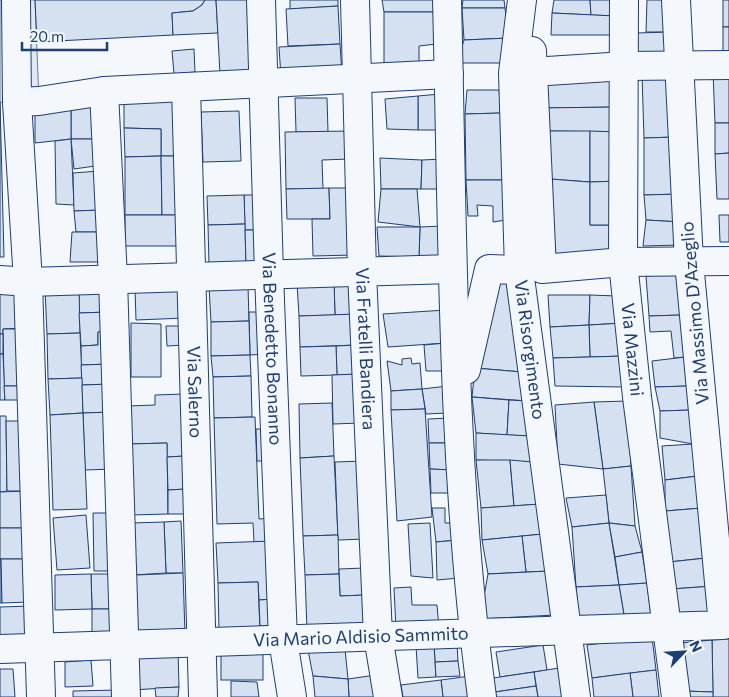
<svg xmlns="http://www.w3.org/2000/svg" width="729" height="697" font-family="Commissioner,sans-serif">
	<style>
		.parking { fill: #e3e8f0; stroke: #687fa3 }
		.building { fill: #d5e0f0; stroke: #1d3f73 }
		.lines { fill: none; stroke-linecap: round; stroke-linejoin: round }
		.minor-casing { stroke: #1d3f73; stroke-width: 30 }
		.minor { stroke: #f4f7fb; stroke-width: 28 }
		.labels { text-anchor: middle; stroke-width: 4; stroke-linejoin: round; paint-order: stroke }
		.street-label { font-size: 18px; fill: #1d3f73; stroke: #f4f7fb }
	</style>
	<rect width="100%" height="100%" fill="#f4f7fb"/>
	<!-- parking -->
	<path class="parking" d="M0 0H35L39 101 0 102Z"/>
	<!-- building -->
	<g class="building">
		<path d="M35 0H205L202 5 193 11 172 13 173 35 37 42Z"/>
		<path d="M205 0H216L218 33 173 35 172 13 193 11 202 5Z"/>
		<path d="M216 0H249L253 72 220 74Z"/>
		<path d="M290 0H338V6L290 9Z"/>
		<path d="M382 0H443L444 12H384Z"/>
		<path d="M463 0H504L505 8H462Z"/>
		<path d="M554 0H590L591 15 552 13Z"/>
		<path d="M590 0H615L616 16 591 15Z"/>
		<path d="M647 0H671L672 32H646Z"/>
		<rect x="723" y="0" width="6" height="27"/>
		<path d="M338 6 340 44 288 46 286 9Z"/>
		<path d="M462 8H505L509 38 464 40Z"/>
		<path d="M384 12H444L445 43 419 46V71L384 72Z"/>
		<path d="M552 13 616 16 619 35H551Z"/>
		<rect x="723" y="27" width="6" height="27"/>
		<path d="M672 32 671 59 637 62 635 33Z"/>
		<path d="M509 38V63H457L464 40Z"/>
		<path d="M340 44 342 74 281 77 279 47Z"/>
		<path d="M194 49 195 72 174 74 172 51Z"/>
		<path d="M713 72H729V123H715Z"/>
		<path d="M616 75 618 107 538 108 544 77Z"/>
		<path d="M642 75H670L675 137 644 138Z"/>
		<path d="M467 90H499L501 113 465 114Z"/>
		<path d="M440 94 441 130H418V96Z"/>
		<path d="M418 96V130L387 129 385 99Z"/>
		<path d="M295 98H327L328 132H296Z"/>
		<path d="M124 101H179V156H161V129L124 128Z"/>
		<path d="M0 102 4 257H0Z"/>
		<path d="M98 102 100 139H71V103Z"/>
		<path d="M71 103V139L35 143V106Z"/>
		<path d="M618 107 620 132 547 131 538 108Z"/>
		<path d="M239 111 241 161 203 162 201 112Z"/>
		<path d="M501 113 507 180H466L465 114Z"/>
		<path d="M715 123H729V153L715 154Z"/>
		<path d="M124 128 161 129V156L125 157Z"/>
		<path d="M350 131V159L322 160 323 189H286L285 132Z"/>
		<path d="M547 131H590V182L550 179Z"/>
		<path d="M590 131 620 132V181L590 182Z"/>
		<path d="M675 137 679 194 644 195V138Z"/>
		<path d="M71 139H100L102 165 74 169Z"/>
		<path d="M71 139 74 205 56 204 55 141Z"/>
		<path d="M729 153V199H717L715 154Z"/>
		<path d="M161 156 162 215H125V157Z"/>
		<path d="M161 156H179V215H162Z"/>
		<path d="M380 158 422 160 421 189H381Z"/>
		<path d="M443 159V189H421L422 160Z"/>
		<path d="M99 171 101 210 74 211 73 173Z"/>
		<path d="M550 179 590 182V225H620V253L548 256Z"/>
		<path d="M466 180H507L506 220 493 222V206L477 205 478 216H468Z"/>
		<path d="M620 181V225H590V182Z"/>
		<path d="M329 188 330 219H287L286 189Z"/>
		<path d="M329 188H353L354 255 313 256 312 219H330Z"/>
		<path d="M381 189H417L420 227 378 222Z"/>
		<path d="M679 194 681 222 646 220 644 195Z"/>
		<path d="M244 195H259V230H245Z"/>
		<path d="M244 195 245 224 208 225 207 196Z"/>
		<path d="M101 210 105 232H76L74 211Z"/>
		<rect x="125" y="215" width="54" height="31"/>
		<path d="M719 215H729V242H720Z"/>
		<path d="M646 220 681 222V245L643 246Z"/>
		<path d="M245 224 246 264 209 265 208 225Z"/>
		<path d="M444 226V261L419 257 420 227Z"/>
		<path d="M377 227H420L419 257 379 256Z"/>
		<path d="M245 230H259L260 264H246Z"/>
		<path d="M72 232H105L104 262H70Z"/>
		<path d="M678 274 681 315 649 316 646 276Z"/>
		<path d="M493 279H515L522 372 475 368Z"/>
		<path d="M355 281 356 314 335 315 334 282Z"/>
		<path d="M334 282 335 315 299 316 297 283Z"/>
		<path d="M248 286 249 321 211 322 209 287Z"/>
		<path d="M107 287 108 312 79 313V288Z"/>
		<path d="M184 287 185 318 136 320 135 289Z"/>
		<path d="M79 288 80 333 47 334 45 289Z"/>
		<path d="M24 290 25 328 3 329V334H0V291Z"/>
		<path d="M548 295H590L589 325 550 327Z"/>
		<path d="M590 295 617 296 624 323 589 325Z"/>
		<path d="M446 310V343L388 347 383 314Z"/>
		<path d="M108 312 109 331 98 332V345L81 346 79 313Z"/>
		<path d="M249 312H264L265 354 250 355Z"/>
		<path d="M356 314 357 345 300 347 299 316Z"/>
		<path d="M681 315 685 357 674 358 671 331 650 332 649 316Z"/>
		<path d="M249 321 250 355 211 356V322Z"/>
		<path d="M131 323 161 324V377H131Z"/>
		<path d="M624 323V356L590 357 589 325Z"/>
		<path d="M589 325 590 357 553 358 550 327Z"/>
		<path d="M166 326H184V345L167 346Z"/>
		<path d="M3 329H19L20 386H4Z"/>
		<path d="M109 331 110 364 81 365V346L98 345V332Z"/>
		<path d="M80 333 82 378 48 379 47 334Z"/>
		<rect x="0" y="334" width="3" height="20"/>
		<path d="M446 343 448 371H426L424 345Z"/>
		<path d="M357 345 358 374 337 375 336 346Z"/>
		<path d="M336 346 337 375 301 376 300 347Z"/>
		<path d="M0 354H3L5 400H0Z"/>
		<path d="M250 355 251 376 213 377 211 356Z"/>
		<path d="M624 356 625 387 555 386 553 358Z"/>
		<path d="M685 357 687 386 655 387 652 361Z"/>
		<path d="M411 358 412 364 420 363 422 389 391 391 387 361 402 365V359Z"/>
		<path d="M110 364 111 384 82 385 81 365Z"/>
		<path d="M475 368 522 372 528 401 472 397Z"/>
		<path d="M358 374 360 423 333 424 332 375Z"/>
		<path d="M251 376 252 417 214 418 213 377Z"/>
		<path d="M82 378 83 413 50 415 48 379Z"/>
		<path d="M111 384 112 412 83 413 82 385Z"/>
		<path d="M4 386H24V400H5Z"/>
		<path d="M448 386V413L426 414 422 389Z"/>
		<path d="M687 386 691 410 660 411 655 387Z"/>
		<path d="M422 389 425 409 391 410V391Z"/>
		<path d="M184 394 185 456 167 457V443L129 444 128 406 155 405V395Z"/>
		<path d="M472 397 509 400 507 435 476 433Z"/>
		<path d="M509 400 528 401 531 436 507 435Z"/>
		<path d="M627 401 631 466 603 469 594 402Z"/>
		<path d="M594 402 603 469 558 464 555 405Z"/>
		<path d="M332 403 334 456 300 458 299 404Z"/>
		<path d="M425 409 432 517 397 521 391 410Z"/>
		<path d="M691 410 693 444 660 438V411Z"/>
		<path d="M112 412 114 469 85 470 83 413Z"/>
		<path d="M83 413 87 509 53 510 50 415Z"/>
		<path d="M0 416H6L7 491 0 492Z"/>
		<path d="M255 417 259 519 272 518 273 541 254 542 253 523 217 524 214 418Z"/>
		<path d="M450 418 451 443H429L428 419Z"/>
		<path d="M6 421H26L27 491H7Z"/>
		<path d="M256 429H268L269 461H257Z"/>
		<path d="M476 433 531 436 533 462 476 460Z"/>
		<path d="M167 443 168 514 131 515 129 444Z"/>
		<path d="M429 443H451L453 470 430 469Z"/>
		<path d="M693 444 698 476 665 480 662 446Z"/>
		<path d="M185 456 186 489 168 490 167 457Z"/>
		<path d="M334 456 338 535 303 536 300 458Z"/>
		<path d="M476 460H510L514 506 481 508Z"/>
		<path d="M510 460 533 462 540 504 514 506Z"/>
		<path d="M363 461 366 539 338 540 335 462Z"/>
		<path d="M631 466 635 526 609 523 603 469Z"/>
		<path d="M430 469 453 470V493H431Z"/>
		<path d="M698 476 702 508 665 511V480Z"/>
		<path d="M186 489 187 514H168V490Z"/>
		<path d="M27 491 28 528H0V492Z"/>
		<path d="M606 495 609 523 572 527 566 498Z"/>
		<path d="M540 504 543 534 482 540 481 508Z"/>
		<path d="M432 508H445V523H457L458 540 436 542Z"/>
		<path d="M702 508 706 558 669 562 665 511Z"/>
		<path d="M93 513H114L115 571H94Z"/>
		<path d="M86 515 90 568 57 570 53 518Z"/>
		<path d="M181 521 183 573H166L164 522Z"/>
		<path d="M164 522 166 573 133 575 131 523Z"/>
		<path d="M430 523 433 578 411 576 408 524Z"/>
		<path d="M609 523 619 585 576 587 572 527Z"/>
		<path d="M609 523 635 526 642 552 615 557Z"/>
		<rect x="0" y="528" width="28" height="31"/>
		<path d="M543 534 549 571 526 572 522 536Z"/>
		<path d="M338 535 339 574 305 575 303 536Z"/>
		<path d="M522 536 526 572 488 574 482 540Z"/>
		<path d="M458 540 459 578 437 580 436 542Z"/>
		<path d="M273 541 274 599 259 600 258 582 218 583 216 543Z"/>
		<path d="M642 552 647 583 619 585 615 557Z"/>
		<path d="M706 558 714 586 671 589 669 562Z"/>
		<path d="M0 559H1L2 603H0Z"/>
		<path d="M1 559H28L29 602 2 603Z"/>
		<path d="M364 568 365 595 340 596 339 569Z"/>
		<path d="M549 571 555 615 480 619 488 574Z"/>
		<path d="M183 573 185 634 138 636 136 575Z"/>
		<path d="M91 574H117V609H92Z"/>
		<path d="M91 574 92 609 55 610V575Z"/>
		<path d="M339 574 340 596 365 595 367 629 307 630 305 575Z"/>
		<path d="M258 582 260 630 219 631 218 583Z"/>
		<path d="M647 583 651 616 624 615 619 585Z"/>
		<path d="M619 585 624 615 579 620 576 587Z"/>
		<path d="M714 586 715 614 671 615V589Z"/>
		<path d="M411 587 412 605H437L439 628 396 629 394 588Z"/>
		<path d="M274 599 275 625 260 626 259 600Z"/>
		<path d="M31 606 32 639H0V607Z"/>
		<path d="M92 609H117L118 637H92Z"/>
		<path d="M652 637 656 670 592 678 587 645Z"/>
		<path d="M729 639V697H713L712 640Z"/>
		<path d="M712 640 713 692 684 691 681 643Z"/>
		<path d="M457 643 458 661 435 662 434 645Z"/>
		<path d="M434 645 436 677 418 678 416 646Z"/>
		<path d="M543 645 547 670 500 677 496 652Z"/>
		<path d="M345 649 348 679 313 676 308 650Z"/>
		<path d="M132 650H178L179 687 133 690Z"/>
		<rect x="221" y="653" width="42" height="27"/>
		<path d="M91 660 93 686 65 687V662Z"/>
		<path d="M458 661 460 676 436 677 435 662Z"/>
		<path d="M559 668 563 697H538L534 672Z"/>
		<path d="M0 669H13L15 697H0Z"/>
		<path d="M656 670 659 697H633L630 673Z"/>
		<path d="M534 672 536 686 495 692 493 678Z"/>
		<path d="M630 673 633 697H594L592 678Z"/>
		<path d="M376 675 379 697H349L348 679Z"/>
		<path d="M313 676 348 679 349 697H315Z"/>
		<path d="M470 676 473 697H443L441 680Z"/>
		<path d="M441 680 443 697H403L401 685Z"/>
		<path d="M231 681 257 682 259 697H231Z"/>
		<path d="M536 686 538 697H496L495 692Z"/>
		<path d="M179 687 178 697H156L155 688Z"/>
		<path d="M118 690V697H73V691Z"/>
		<path d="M684 691 713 692V697H685Z"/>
	</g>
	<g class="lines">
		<!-- minor casing -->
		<g class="minor-casing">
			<g id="minor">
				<path d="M16 0 17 102 28 282 41 697"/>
				<path id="s1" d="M261 0 269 274 283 640 292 697"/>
				<path id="s2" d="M355 0 362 272 378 636 388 697"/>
				<path d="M447 0C453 232 451 466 482 697"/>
				<path id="s3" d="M522 0 513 73 519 270 576 697"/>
				<path id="s4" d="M624 0 623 262 637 397 676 697"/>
				<path d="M532 51 542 269 623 262 729 261"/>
				<path d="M532 72 625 66 729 65"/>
				<path id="s5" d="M186 87 203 697"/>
				<path d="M104 91 113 279 126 697"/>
				<path d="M17 102 39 101 104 91 449 74"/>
				<path d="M0 280 28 282 452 269"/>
				<path d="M466 370 489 269 519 270"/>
				<path id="s6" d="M0 649 723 625 689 262 676 0"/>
			</g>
		</g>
		<!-- minor -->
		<use href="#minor" class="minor"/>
	</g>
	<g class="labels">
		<!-- street labels -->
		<g class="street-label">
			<text transform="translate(695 313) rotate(-95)" y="6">Via Massimo D'Azeglio</text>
			<text dy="6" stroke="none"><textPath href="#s1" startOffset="349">Via Benedetto Bonanno</textPath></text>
			<text dy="6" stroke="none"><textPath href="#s2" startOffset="349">Via Fratelli Bandiera</textPath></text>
			<text dy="6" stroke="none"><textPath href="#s3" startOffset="351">Via Risorgimento</textPath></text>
			<text dy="6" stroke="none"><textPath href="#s4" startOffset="350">Via Mazzini</textPath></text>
			<text dy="6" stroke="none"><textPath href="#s5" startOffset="305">Via Salerno</textPath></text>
			<text dy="6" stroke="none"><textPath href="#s6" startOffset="361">Via Mario Aldisio Sammito</textPath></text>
		</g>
	</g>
	<!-- north arrow -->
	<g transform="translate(684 652) rotate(65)" stroke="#f4f7fb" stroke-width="4" paint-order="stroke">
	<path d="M0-4L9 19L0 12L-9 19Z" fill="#1d3f73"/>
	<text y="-8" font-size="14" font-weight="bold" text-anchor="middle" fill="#1d3f73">N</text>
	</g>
	<!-- scale -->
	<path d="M22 42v8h85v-8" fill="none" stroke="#1d3f73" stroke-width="2.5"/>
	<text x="30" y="42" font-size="15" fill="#1d3f73" stroke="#f4f7fb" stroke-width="4" paint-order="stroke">20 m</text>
</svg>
